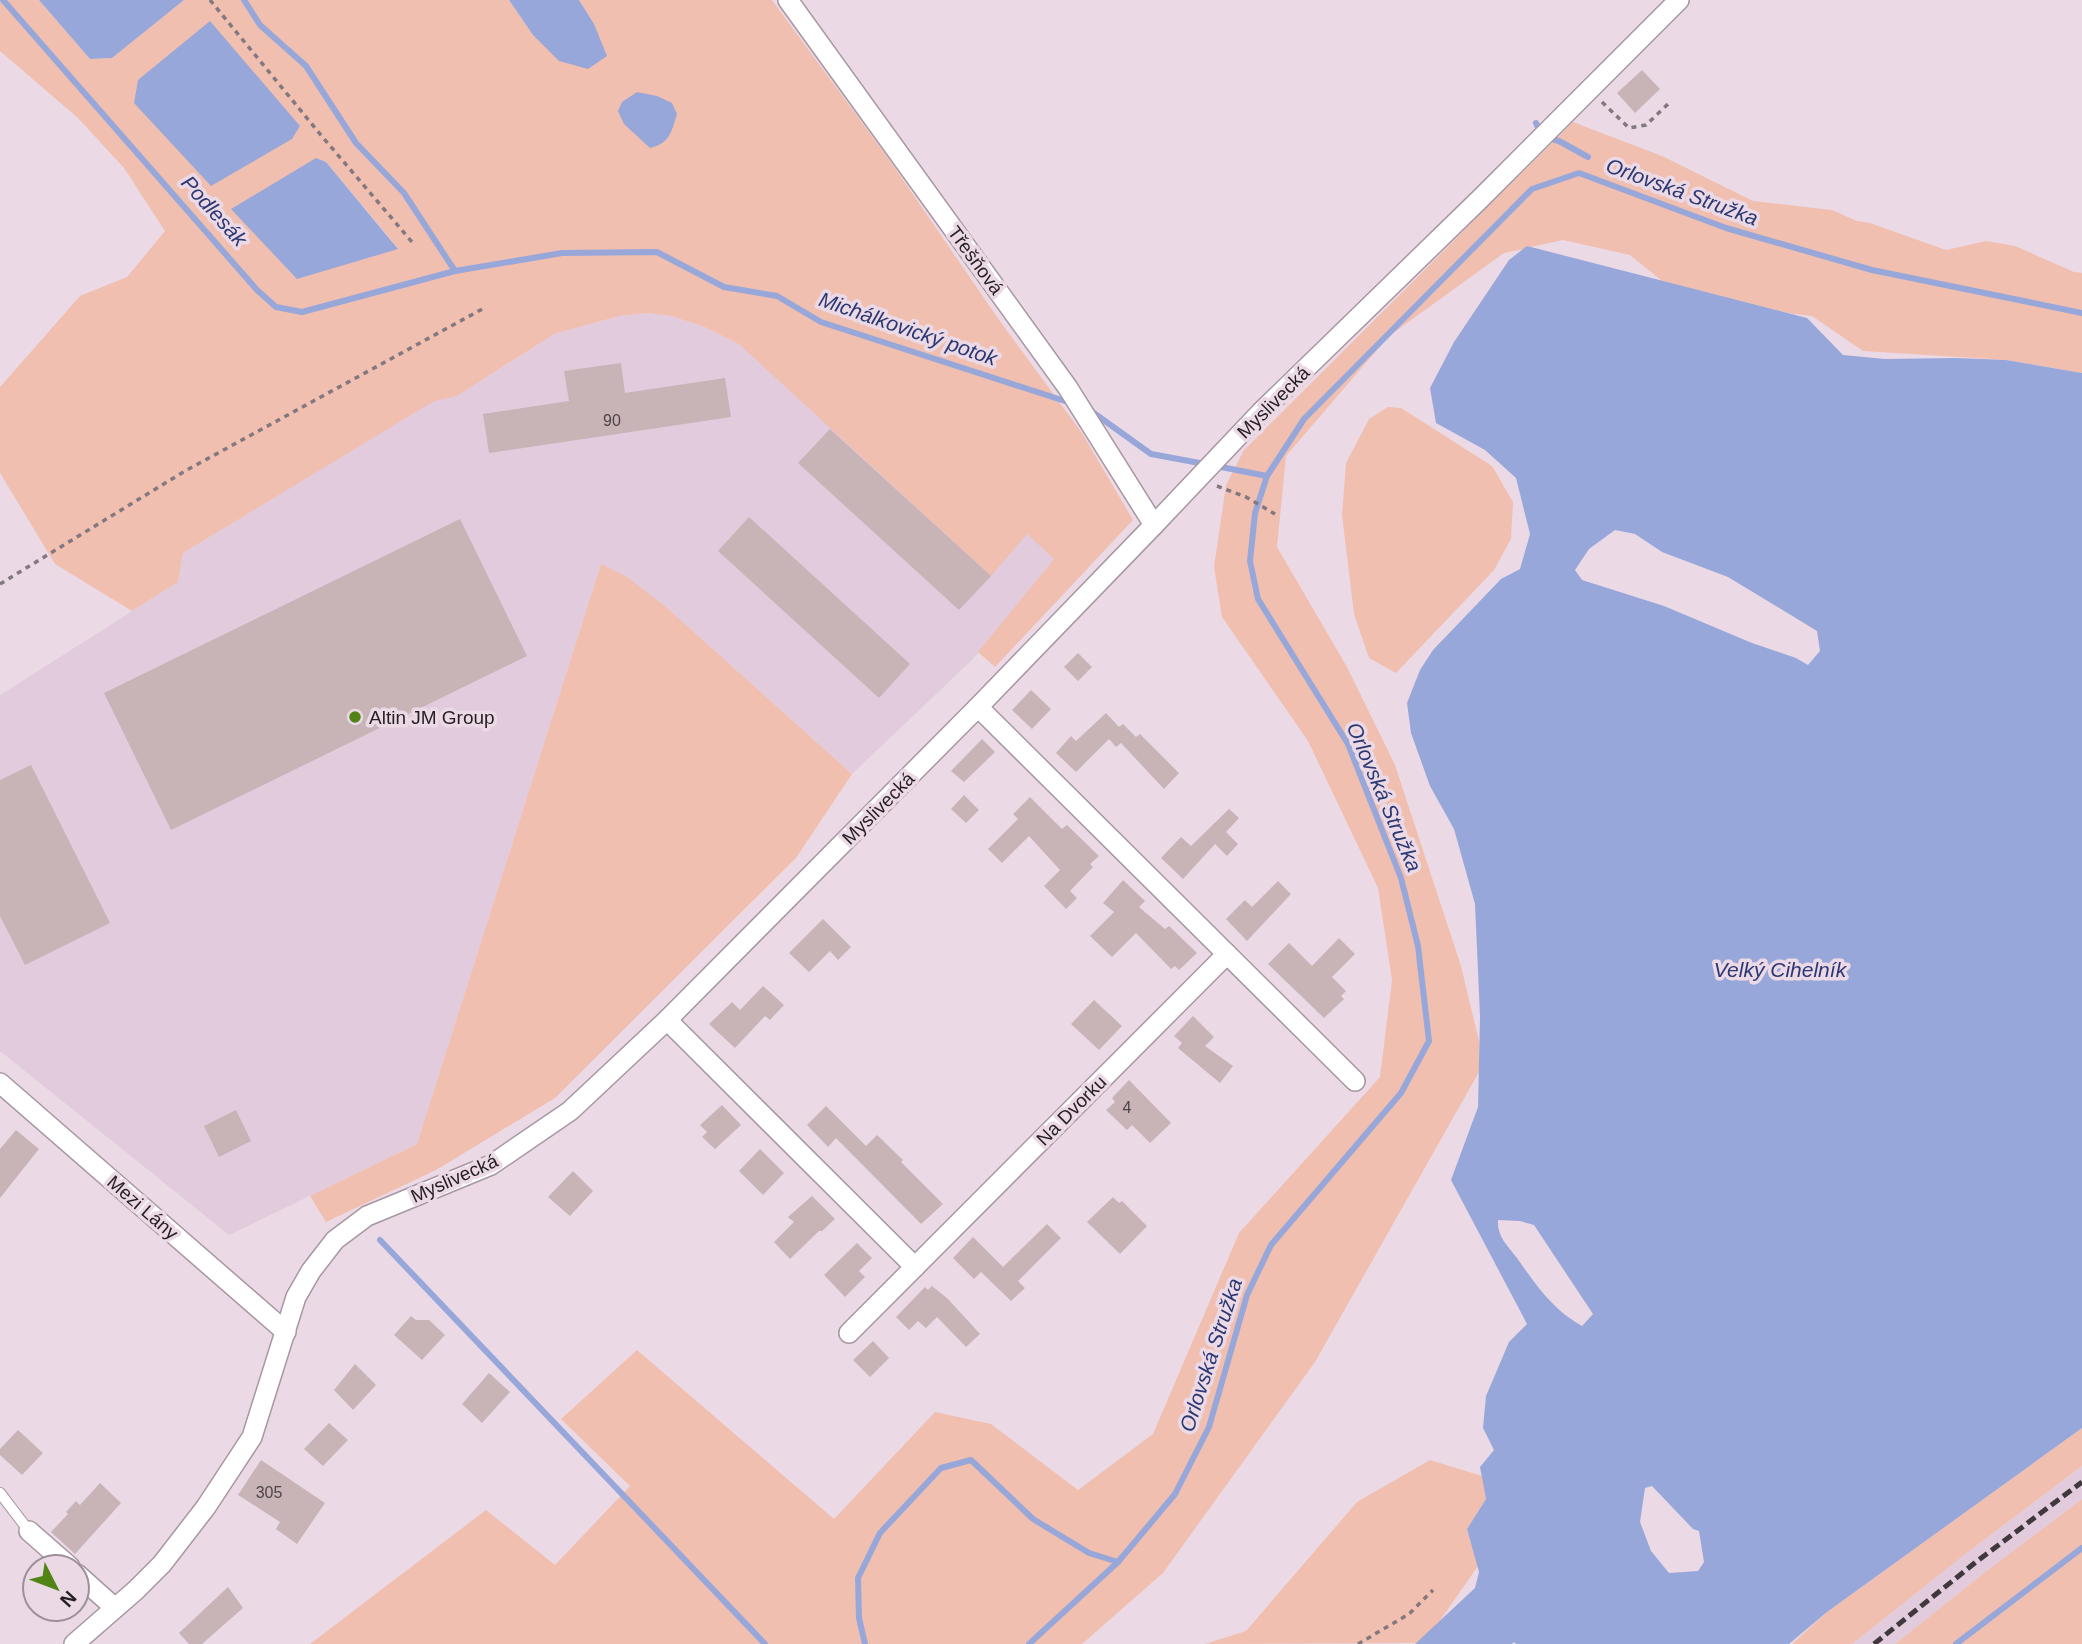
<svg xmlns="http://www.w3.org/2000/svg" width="2082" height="1644" font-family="Arial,sans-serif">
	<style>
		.built { fill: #e2cbdc }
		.green { fill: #f0bfb0; fill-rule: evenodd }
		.water { fill: #98a7d9; fill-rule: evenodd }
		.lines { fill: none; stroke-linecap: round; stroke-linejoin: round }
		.stream { stroke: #98a7d9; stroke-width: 6 }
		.building { fill: #c8b3b7 }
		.service-casing { stroke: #a797a3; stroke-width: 12 }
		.minor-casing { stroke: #a797a3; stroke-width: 22 }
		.path { stroke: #83787f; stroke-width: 3.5; stroke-dasharray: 5 5; stroke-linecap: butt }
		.service { stroke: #fff; stroke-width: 10 }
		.minor { stroke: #fff; stroke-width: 19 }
		.rail { stroke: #3f383d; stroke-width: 5; stroke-dasharray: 10 5; stroke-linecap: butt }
		.poi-dot { fill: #528315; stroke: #ebdae6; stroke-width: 2.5 }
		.labels { text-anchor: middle; stroke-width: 7; stroke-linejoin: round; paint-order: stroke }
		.number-label { font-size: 16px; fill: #4e4448 }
		.street-label { font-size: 19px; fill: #251f23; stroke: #ebdae6 }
		.poi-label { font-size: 19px; fill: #251f23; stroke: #ebdae6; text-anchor: start }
		.water-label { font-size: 21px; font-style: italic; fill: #2b3874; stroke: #ebdae6 }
	</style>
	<rect width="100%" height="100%" fill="#ebdae6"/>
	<!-- built -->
	<g class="built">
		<path d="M648 313 671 316 705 327 739 343 991 575 1027 533 1054 559 973 659 852 774 666 607 601 564 417 1144 229 1235 0 1051V695L178 582 183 553 434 400 457 396 554 334 619 316Z"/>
		<path d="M2082 1466V1499L1984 1573 1895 1644H1852L1968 1552Z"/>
	</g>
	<!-- green -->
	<g class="green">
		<path d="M0 0H39L90 59 112 58 184 0H509L533 35 594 24 579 0H772L888 158 997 317 1082 433 1133 520 995 667 978 652 1054 559 1027 534 991 576 739 344 705 327 671 316 648 313 619 316 554 334 457 396 434 401 183 553 178 582 132 611 55 564 0 473V387L80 296 127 277 165 231 124 168 78 118 0 51ZM316 158 326 162 398 248Z"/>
		<path d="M1573 122 1662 156 1753 201 1832 210 1857 221 1870 223 1946 250 1986 241 2015 246 2074 272 2082 273V373L2006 360 1863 351 1812 316 1788 313 1662 281 1630 255 1563 240 1531 247 1527 246 1524 249 1504 253 1389 336 1286 456 1277 547 1347 667 1395 765 1461 966 1479 1041V1072L1315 1362 1163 1573 1082 1644H310L486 1510 555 1565 630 1486 561 1419 637 1350 834 1519 935 1412 991 1424 1078 1490 1153 1434 1239 1233 1380 1077 1392 980 1378 888 1308 741 1222 617 1214 567 1226 485 1244 450Z"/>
		<path d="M1388 407 1401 408 1492 466 1513 502 1511 539 1494 570 1396 673 1369 658 1354 614 1342 515 1346 463 1369 419Z"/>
		<path d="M601 564 627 577 666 607 852 774 796 858 555 1098 436 1170 326 1222 310 1196 417 1144Z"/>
		<path d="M2082 1428V1466L1968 1552 1852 1644H1792L1827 1612Z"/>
		<path d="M1430 1460 1482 1476 1486 1499 1467 1529 1478 1566 1439 1622 1418 1643 1205 1644 1246 1631 1357 1502Z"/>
		<path d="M2082 1499V1644H1895L1984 1573Z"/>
	</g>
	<!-- water -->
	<g class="water">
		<path d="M39 0H184L112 58 90 59Z"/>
		<path d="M509 0H579L594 24 607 56 588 69 559 61 533 35Z"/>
		<path d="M210 21 300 126 292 139 211 186 134 103 138 80Z"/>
		<path d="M637 92 657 96 672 103 677 114C671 133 670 143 650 148L624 124 618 111 622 102Z"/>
		<path d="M316 158 326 162 398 249 297 279 231 209Z"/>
		<path d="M1527 246 1807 318 1843 355 1885 359 1956 358 2006 360 2082 373V1428L1827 1612 1789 1644H1516L1514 1642 1512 1644H1415L1475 1588 1479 1572 1467 1529 1486 1499 1480 1467 1494 1450 1483 1428 1486 1396 1509 1342 1527 1324 1451 1180 1478 1107 1480 1016 1475 904 1454 829 1430 786 1411 733 1407 703 1420 670 1433 650 1501 579 1520 569 1530 534 1516 478 1485 450 1436 423 1430 388 1454 342 1509 260ZM1615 530 1635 534 1662 552 1728 577 1817 631 1820 651 1808 665 1796 658 1752 643 1664 606 1582 580 1575 570 1589 549ZM1498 1220 1520 1221 1534 1225 1593 1314 1582 1326C1553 1310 1536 1285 1517 1258 1507 1245 1497 1237 1498 1220ZM1652 1486 1693 1529 1699 1531 1704 1562 1698 1571 1669 1573 1651 1551 1640 1522 1645 1488Z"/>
	</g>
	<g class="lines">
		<!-- stream -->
		<g class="stream">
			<path d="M3 0 257 290 276 307 302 312 455 271"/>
			<path d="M244 0 260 25 306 66 356 143 404 193 455 271 562 253 657 252 724 287 777 296 821 322 1071 403"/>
			<path d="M1536 123 1542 136 1559 141 1588 157"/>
			<path d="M1091 411 1151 454 1205 464"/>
			<path d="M1216 466 1267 476"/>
			<path d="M380 1240 765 1644"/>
			<path d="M865 1644 859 1618 858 1578 880 1533 941 1468 971 1460 1033 1519 1089 1553 1118 1562 1175 1494 1209 1427 1247 1295 1271 1245 1401 1093 1429 1041 1418 946 1401 878 1348 744 1258 599 1250 561 1255 513 1267 476 1304 419 1532 189 1579 173 1726 228 1872 270 2082 313"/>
			<path d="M1029 1644 1118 1562"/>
			<path d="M1956 1644 2082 1548"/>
		</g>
	</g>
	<!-- building -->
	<g class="building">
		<path d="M1642 70 1660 89 1635 113 1617 93Z"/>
		<path d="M621 363 625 393 725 378 731 417 489 453 483 414 569 401 564 371Z"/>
		<path d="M830 429 991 576 959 610 798 463Z"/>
		<path d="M749 517 910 664 879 698 718 551Z"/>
		<path d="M460 519 527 656 171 830 104 693Z"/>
		<path d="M1078 653 1092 667 1078 681 1064 667Z"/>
		<path d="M1031 690 1051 709 1032 729 1012 710Z"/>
		<path d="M1106 713 1119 727 1123 724 1136 737 1140 734 1179 773 1164 789 1121 743 1116 747 1109 739 1076 772 1056 753 1071 736 1076 741Z"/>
		<path d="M982 739 995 752 964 782 951 771Z"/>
		<path d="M31 765 110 923 25 965 0 916V780Z"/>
		<path d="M964 795 979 810 966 823 951 809Z"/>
		<path d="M1030 797 1062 829 1067 825 1099 856 1090 864 1093 867 1070 891 1077 898 1066 909 1044 886 1060 870 1029 836 1002 863 988 849 1018 819 1013 814Z"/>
		<path d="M1229 809 1239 818 1226 832 1238 844 1227 856 1215 844 1183 879 1161 858 1181 837 1191 846Z"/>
		<path d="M1123 880 1145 901 1139 907 1165 929 1169 926 1197 953 1179 970 1175 966 1171 969 1136 933 1112 957 1090 936 1114 912 1103 903Z"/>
		<path d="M1278 881 1291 894 1247 941 1226 919 1245 900 1252 907Z"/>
		<path d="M823 919 851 947 838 960 830 951 809 972 789 953Z"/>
		<path d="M1339 938 1355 954 1332 977 1346 991 1341 996 1344 999 1324 1018 1268 964 1289 943 1312 966Z"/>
		<path d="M763 986 784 1005 770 1020 765 1016 735 1048 709 1024 732 1002 740 1010Z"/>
		<path d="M1094 1000 1122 1026 1099 1050 1071 1024Z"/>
		<path d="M1193 1016 1214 1037 1205 1046 1233 1066 1220 1083 1178 1048 1182 1043 1174 1036Z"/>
		<path d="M1129 1080 1171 1123 1150 1143 1132 1125 1127 1130 1106 1110 1115 1102 1112 1098Z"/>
		<path d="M722 1105 741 1125 715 1149 702 1137 707 1132 700 1125Z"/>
		<path d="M826 1106 866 1146 877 1135 903 1160 901 1162 943 1204 921 1224 836 1138 828 1147 807 1125Z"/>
		<path d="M236 1110 251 1141 219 1157 204 1126Z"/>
		<path d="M16 1130 39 1149 0 1198V1149Z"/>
		<path d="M760 1149 784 1173 763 1195 739 1171Z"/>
		<path d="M573 1171 593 1191 570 1216 548 1197Z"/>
		<path d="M812 1196 835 1219 822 1231H819L790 1259 774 1242 794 1222 788 1217Z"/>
		<path d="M1113 1197 1119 1203 1122 1201 1147 1226 1120 1254 1087 1222Z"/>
		<path d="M1047 1224 1061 1238 1018 1281 1025 1288 1011 1301 981 1272 974 1279 953 1258 973 1237 1003 1267Z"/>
		<path d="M857 1243 872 1258 859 1271 865 1277 845 1297 824 1275Z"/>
		<path d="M932 1286 948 1299 980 1334 966 1347 937 1317 926 1328 918 1321 909 1330 896 1317 925 1287 928 1290Z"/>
		<path d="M411 1316 416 1320H429L445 1335 422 1360 394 1335Z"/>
		<path d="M873 1341 889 1358 870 1377 853 1360Z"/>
		<path d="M355 1364 376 1385 353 1410 334 1390Z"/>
		<path d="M489 1373 510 1392 482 1423 462 1404Z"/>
		<path d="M329 1423 348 1440 323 1466 304 1449Z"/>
		<path d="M18 1430 43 1453 22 1475 0 1455V1449Z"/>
		<path d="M261 1460 325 1503 297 1544 276 1529 280 1522 238 1495Z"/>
		<path d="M100 1483 121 1503 75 1554 51 1532 68 1514 66 1512 76 1501 80 1505Z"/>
		<path d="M228 1587 243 1608 202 1644H189L179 1633Z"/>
	</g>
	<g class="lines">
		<!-- service casing -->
		<g class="service-casing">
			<path id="service" d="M0 1493 29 1531"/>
		</g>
		<!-- minor casing -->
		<g class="minor-casing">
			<g id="minor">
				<path d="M788 0 1068 388 1154 525"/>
				<path d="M978 707 1355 1081"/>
				<path d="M667 1020 915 1267"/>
				<path d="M0 1083 286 1332"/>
				<path d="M849 1333 1227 954"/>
				<path d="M29 1531 70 1567"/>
				<path d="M77 1574 115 1608"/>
				<path d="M74 1644 136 1590 162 1564 206 1507 252 1437 296 1297 311 1271 335 1240 367 1216 491 1165 570 1111 667 1020 978 707 1154 525 1261 412 1479 200 1679 0"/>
			</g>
		</g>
		<!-- path -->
		<g class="path">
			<path d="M210 0 320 134 412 242"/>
			<path d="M1602 102 1629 128 1646 125 1668 104"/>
			<path d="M1217 486 1246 497 1275 514"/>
			<path d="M0 584 185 471 486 307"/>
			<path d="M1358 1644 1409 1614 1433 1590"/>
		</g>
		<!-- service -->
		<use href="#service" class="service"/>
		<!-- minor -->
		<use href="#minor" class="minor"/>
		<!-- rail -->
		<path class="rail" d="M1874 1644 1976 1562 2082 1482"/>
	</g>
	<!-- markers -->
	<circle class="poi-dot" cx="355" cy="717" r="7"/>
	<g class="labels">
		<!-- number labels -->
		<g class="number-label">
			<text x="612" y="426">90</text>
			<text x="1127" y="1113">4</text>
			<text x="269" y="1498">305</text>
		</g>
		<!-- street labels -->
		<g class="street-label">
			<text transform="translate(976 260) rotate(54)" y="7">Třešňová</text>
			<text transform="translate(1273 402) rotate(-45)" y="7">Myslivecká</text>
			<text transform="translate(878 808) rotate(-45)" y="7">Myslivecká</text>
			<text transform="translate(1071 1110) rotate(-45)" y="7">Na Dvorku</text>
			<text transform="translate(454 1178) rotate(-24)" y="7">Myslivecká</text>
			<text transform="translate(143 1207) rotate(41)" y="7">Mezi Lány</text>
		</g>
		<!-- poi labels -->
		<g class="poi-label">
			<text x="369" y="724">Altin JM Group</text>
		</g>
		<!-- water labels -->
		<g class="water-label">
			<text transform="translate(1682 192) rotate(20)" y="7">Orlovská Stružka</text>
			<text transform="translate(214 211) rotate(48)" y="7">Podlesák</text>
			<text transform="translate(908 329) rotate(19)" y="7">Michálkovický potok</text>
			<text transform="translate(1384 797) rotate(67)" y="7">Orlovská Stružka</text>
			<text x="1780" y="977">Velký Cihelník</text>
			<text transform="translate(1211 1355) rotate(-72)" y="7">Orlovská Stružka</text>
		</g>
	</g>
	<!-- north arrow -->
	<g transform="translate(56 1588) rotate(132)"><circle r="33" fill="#ebdae6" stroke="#9c8f98" stroke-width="2"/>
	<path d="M0-5L12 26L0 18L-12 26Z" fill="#528315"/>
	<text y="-10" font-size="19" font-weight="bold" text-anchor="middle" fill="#251f23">N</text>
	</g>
</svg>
